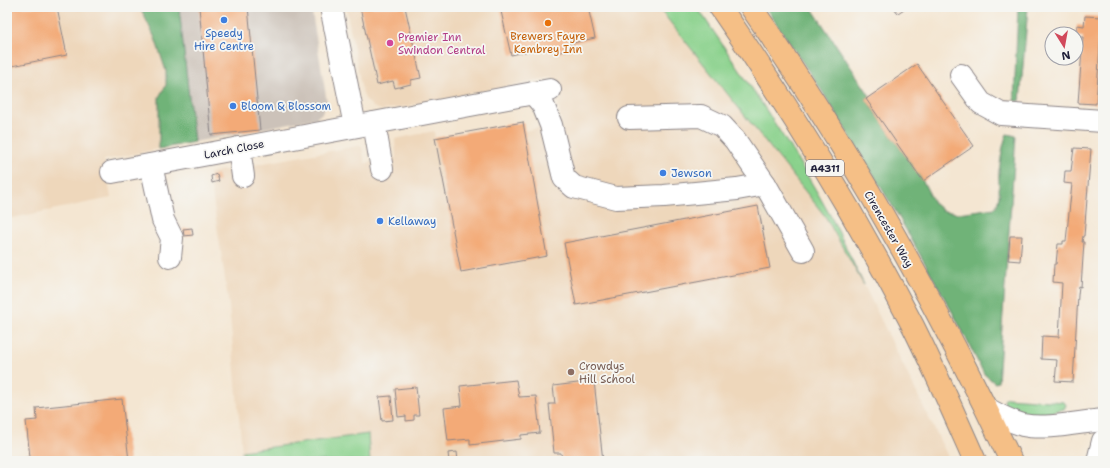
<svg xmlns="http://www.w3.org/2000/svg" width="1110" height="468" font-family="'Shantell Sans',sans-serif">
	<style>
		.built { fill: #eed7bb }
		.industrial { fill: #ccc2b9 }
		.green { fill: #8ad18c; stroke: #567a64 }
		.forest { fill: #6fb378; stroke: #486a5a }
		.building { fill: #f3aa77 }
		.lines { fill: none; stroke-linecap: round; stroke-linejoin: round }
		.minor-casing { stroke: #8b8486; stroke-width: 24 }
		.major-casing { stroke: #8b8486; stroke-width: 24 }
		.minor { stroke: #fff; stroke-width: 22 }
		.major { stroke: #f5bf86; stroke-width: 22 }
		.shop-dot { fill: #3f7fe0; stroke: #f6f6f2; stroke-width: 1.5 }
		.food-dot { fill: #e8710a; stroke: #f6f6f2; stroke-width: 1.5 }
		.hotel-dot { fill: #d1479c; stroke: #f6f6f2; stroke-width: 1.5 }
		.education-dot { fill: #8d6e63; stroke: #f6f6f2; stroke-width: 1.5 }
		.labels { text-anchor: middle; stroke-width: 3.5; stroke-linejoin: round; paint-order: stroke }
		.shield { fill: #f6f6f2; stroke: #626272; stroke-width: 1 }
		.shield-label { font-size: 10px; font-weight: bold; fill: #22223b }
		.shop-label { font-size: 11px; fill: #366cbe; stroke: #f6f6f2; text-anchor: start }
		.food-label { font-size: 11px; fill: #c56008; stroke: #f6f6f2 }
		.hotel-label { font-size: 11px; fill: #b23c85; stroke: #f6f6f2; text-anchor: start }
		.street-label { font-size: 11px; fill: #22223b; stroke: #f6f6f2 }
		.education-label { font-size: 11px; fill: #785e54; stroke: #f6f6f2; text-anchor: start }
	</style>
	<rect width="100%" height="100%" fill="#f6f6f2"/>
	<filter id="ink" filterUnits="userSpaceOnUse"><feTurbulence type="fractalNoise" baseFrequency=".025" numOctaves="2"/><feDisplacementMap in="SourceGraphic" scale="8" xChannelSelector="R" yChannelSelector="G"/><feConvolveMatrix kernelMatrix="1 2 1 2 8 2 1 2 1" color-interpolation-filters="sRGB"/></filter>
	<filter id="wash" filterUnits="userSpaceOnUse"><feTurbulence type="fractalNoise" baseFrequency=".012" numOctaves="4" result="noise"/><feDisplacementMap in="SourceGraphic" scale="16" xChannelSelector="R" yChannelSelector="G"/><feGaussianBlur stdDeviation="0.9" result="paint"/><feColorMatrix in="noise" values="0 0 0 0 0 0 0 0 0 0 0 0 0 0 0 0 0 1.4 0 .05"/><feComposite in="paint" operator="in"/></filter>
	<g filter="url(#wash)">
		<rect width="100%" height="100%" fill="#f4e6d2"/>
		<!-- built -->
		<g class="built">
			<path d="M7 7H179L194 142 104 160 111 198 7 219Z"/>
			<path d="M346 7H658L825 216 864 285 950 461H370L368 434 242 451 229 305 209 173 358 146 362 147 365 163 381 161 396 158 395 139 434 131 435 138 525 131 561 122 553 77 413 105 382 110 373 107 365 99 362 91Z"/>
		</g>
		<!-- industrial -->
		<path class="industrial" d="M179 7H311L327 102 322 113 316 118 194 142Z"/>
		<!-- green -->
		<g class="green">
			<path d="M658 7H697C743 75 791 144 831 217 843 240 853 263 864 285L825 216Z"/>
			<path d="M1007 398 1064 402 1066 405 1064 409C1043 414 1025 418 1005 405L1004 400Z"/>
			<path d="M368 434 370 461H243L242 451Z"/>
		</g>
		<!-- forest -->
		<g class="forest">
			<path d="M140 7H179L194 142 159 149V97L166 85V71L155 38Z"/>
			<path d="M765 7H811L870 96 866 99 923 181 934 203 943 211 958 213 995 208C1002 198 998 183 999 171 1001 159 1002 146 1007 134L1016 136 998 382 995 383 984 374 955 317 896 212 820 88Z"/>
			<path d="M1018 7H1028L1020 101H1014Z"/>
		</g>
		<g id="blocks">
			<!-- building -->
			<g class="building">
				<path d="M7 7H57L67 55 7 67Z"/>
				<path d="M199 7H248L260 130 211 135Z"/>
				<path d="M360 7H405L421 78 411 80V84L395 88 393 81 377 85Z"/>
				<path d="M500 7H588L595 38 568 44 570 50 554 53 552 46 511 55Z"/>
				<path d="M893 7H907L898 13Z"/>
				<path d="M1085 16 1102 17 1096 104 1078 103 1083 37H1076L1077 25 1084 26Z"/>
				<path d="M917 64 974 146 923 181 866 99Z"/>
				<path d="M523 122 547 256 461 272 435 138Z"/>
				<path d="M1074 148 1091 149 1084 236H1083L1082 242H1084L1081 287 1079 286 1078 295 1073 382 1055 381 1057 360 1041 359 1042 336 1059 337 1062 283 1053 282 1054 264H1056L1058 244H1063V241H1066L1072 184 1064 183 1065 171H1071Z"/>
				<path d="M217 174 219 181 212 183 211 176Z"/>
				<path d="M758 206 770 268 576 305 564 243Z"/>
				<path d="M192 228 193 235 184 236 183 229Z"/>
				<path d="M1010 236H1022L1020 261 1008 260Z"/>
				<path d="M516 380 519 397 536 396 540 433 521 435V439L470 445V439L448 441 444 408 462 406 460 386Z"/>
				<path d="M594 381 603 461H562L561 453H554L549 404H555L553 386Z"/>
				<path d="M416 387 419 415H414V420L406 421V416L398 417 395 389Z"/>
				<path d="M391 396 393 420 382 421 379 397Z"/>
				<path d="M122 399 129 461H7V459L30 457 26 421 37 420 36 408Z"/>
				<path d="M457 452 458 461H449L448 453Z"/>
			</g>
		</g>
	</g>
	<g filter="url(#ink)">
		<use href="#blocks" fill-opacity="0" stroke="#8b8486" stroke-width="1"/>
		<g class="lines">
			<!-- minor casing -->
			<g class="minor-casing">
				<g id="minor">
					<path d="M331 7 355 126"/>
					<path d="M961 75 981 103 1001 114 1103 121"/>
					<path d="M533 93 543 105 551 125 564 178 574 187 616 198 664 196 737 189 765 184 803 251"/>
					<path d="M629 118 701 116 722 126 735 140 765 184"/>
					<path d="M374 123 382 169"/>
					<path d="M239 148 243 176"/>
					<path d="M151 165 163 220 172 238 170 257"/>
					<path d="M112 172 550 90"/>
					<path d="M986 408C998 415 1010 421 1023 425 1046 430 1080 422 1103 420"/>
					<path d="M1098 461 1103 441"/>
				</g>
			</g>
			<!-- major casing -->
			<g class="major-casing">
				<g id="major">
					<path d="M720 7C791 109 856 216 913 326 935 370 955 416 975 461"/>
					<path d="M751 7C850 150 937 303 1011 461"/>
				</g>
			</g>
			<!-- minor -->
			<use href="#minor" class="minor"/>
			<!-- major -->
			<use href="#major" class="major"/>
		</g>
	</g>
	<!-- markers -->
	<g class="shop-dot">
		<circle cx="224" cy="20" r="4"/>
		<circle cx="233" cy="106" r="4"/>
		<circle cx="663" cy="173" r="4"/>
		<circle cx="380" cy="221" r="4"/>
	</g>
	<circle class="food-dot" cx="548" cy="23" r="4"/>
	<circle class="hotel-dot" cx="390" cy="43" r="4"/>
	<circle class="education-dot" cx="571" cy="372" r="4"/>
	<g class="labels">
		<!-- shield labels -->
		<rect class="shield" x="806" y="160" width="38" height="16" rx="3"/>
		<g class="shield-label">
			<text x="825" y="172">A4311</text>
		</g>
		<!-- shop labels -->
		<g class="shop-label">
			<text x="224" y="37" text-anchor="middle">Speedy<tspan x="224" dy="13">Hire Centre</tspan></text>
			<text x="241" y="110">Bloom &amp; Blossom</text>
			<text x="671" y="177">Jewson</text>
			<text x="388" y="225">Kellaway</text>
		</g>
		<!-- food labels -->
		<g class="food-label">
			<text x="548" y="40">Brewers Fayre<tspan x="548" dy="13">Kembrey Inn</tspan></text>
		</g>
		<!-- hotel labels -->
		<g class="hotel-label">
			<text x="398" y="41">Premier Inn<tspan x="398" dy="13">Swindon Central</tspan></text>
		</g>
		<!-- street labels -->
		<g class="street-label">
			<text transform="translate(234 149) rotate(-11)" y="4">Larch Close</text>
			<text transform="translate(889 229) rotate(60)" y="4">Cirencester Way</text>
		</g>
		<!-- education labels -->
		<g class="education-label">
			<text x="579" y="370">Crowdys<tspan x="579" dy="13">Hill School</tspan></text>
		</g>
	</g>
	<!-- margin -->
	<rect width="1110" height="468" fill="none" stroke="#f6f6f2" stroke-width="24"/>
	<!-- north arrow -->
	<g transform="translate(1064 46) rotate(169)"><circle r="19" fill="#f6f6f2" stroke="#a1a1a9"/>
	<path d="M0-3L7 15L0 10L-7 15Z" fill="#d1495b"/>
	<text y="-6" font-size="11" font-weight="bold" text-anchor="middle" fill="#22223b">N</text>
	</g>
</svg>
